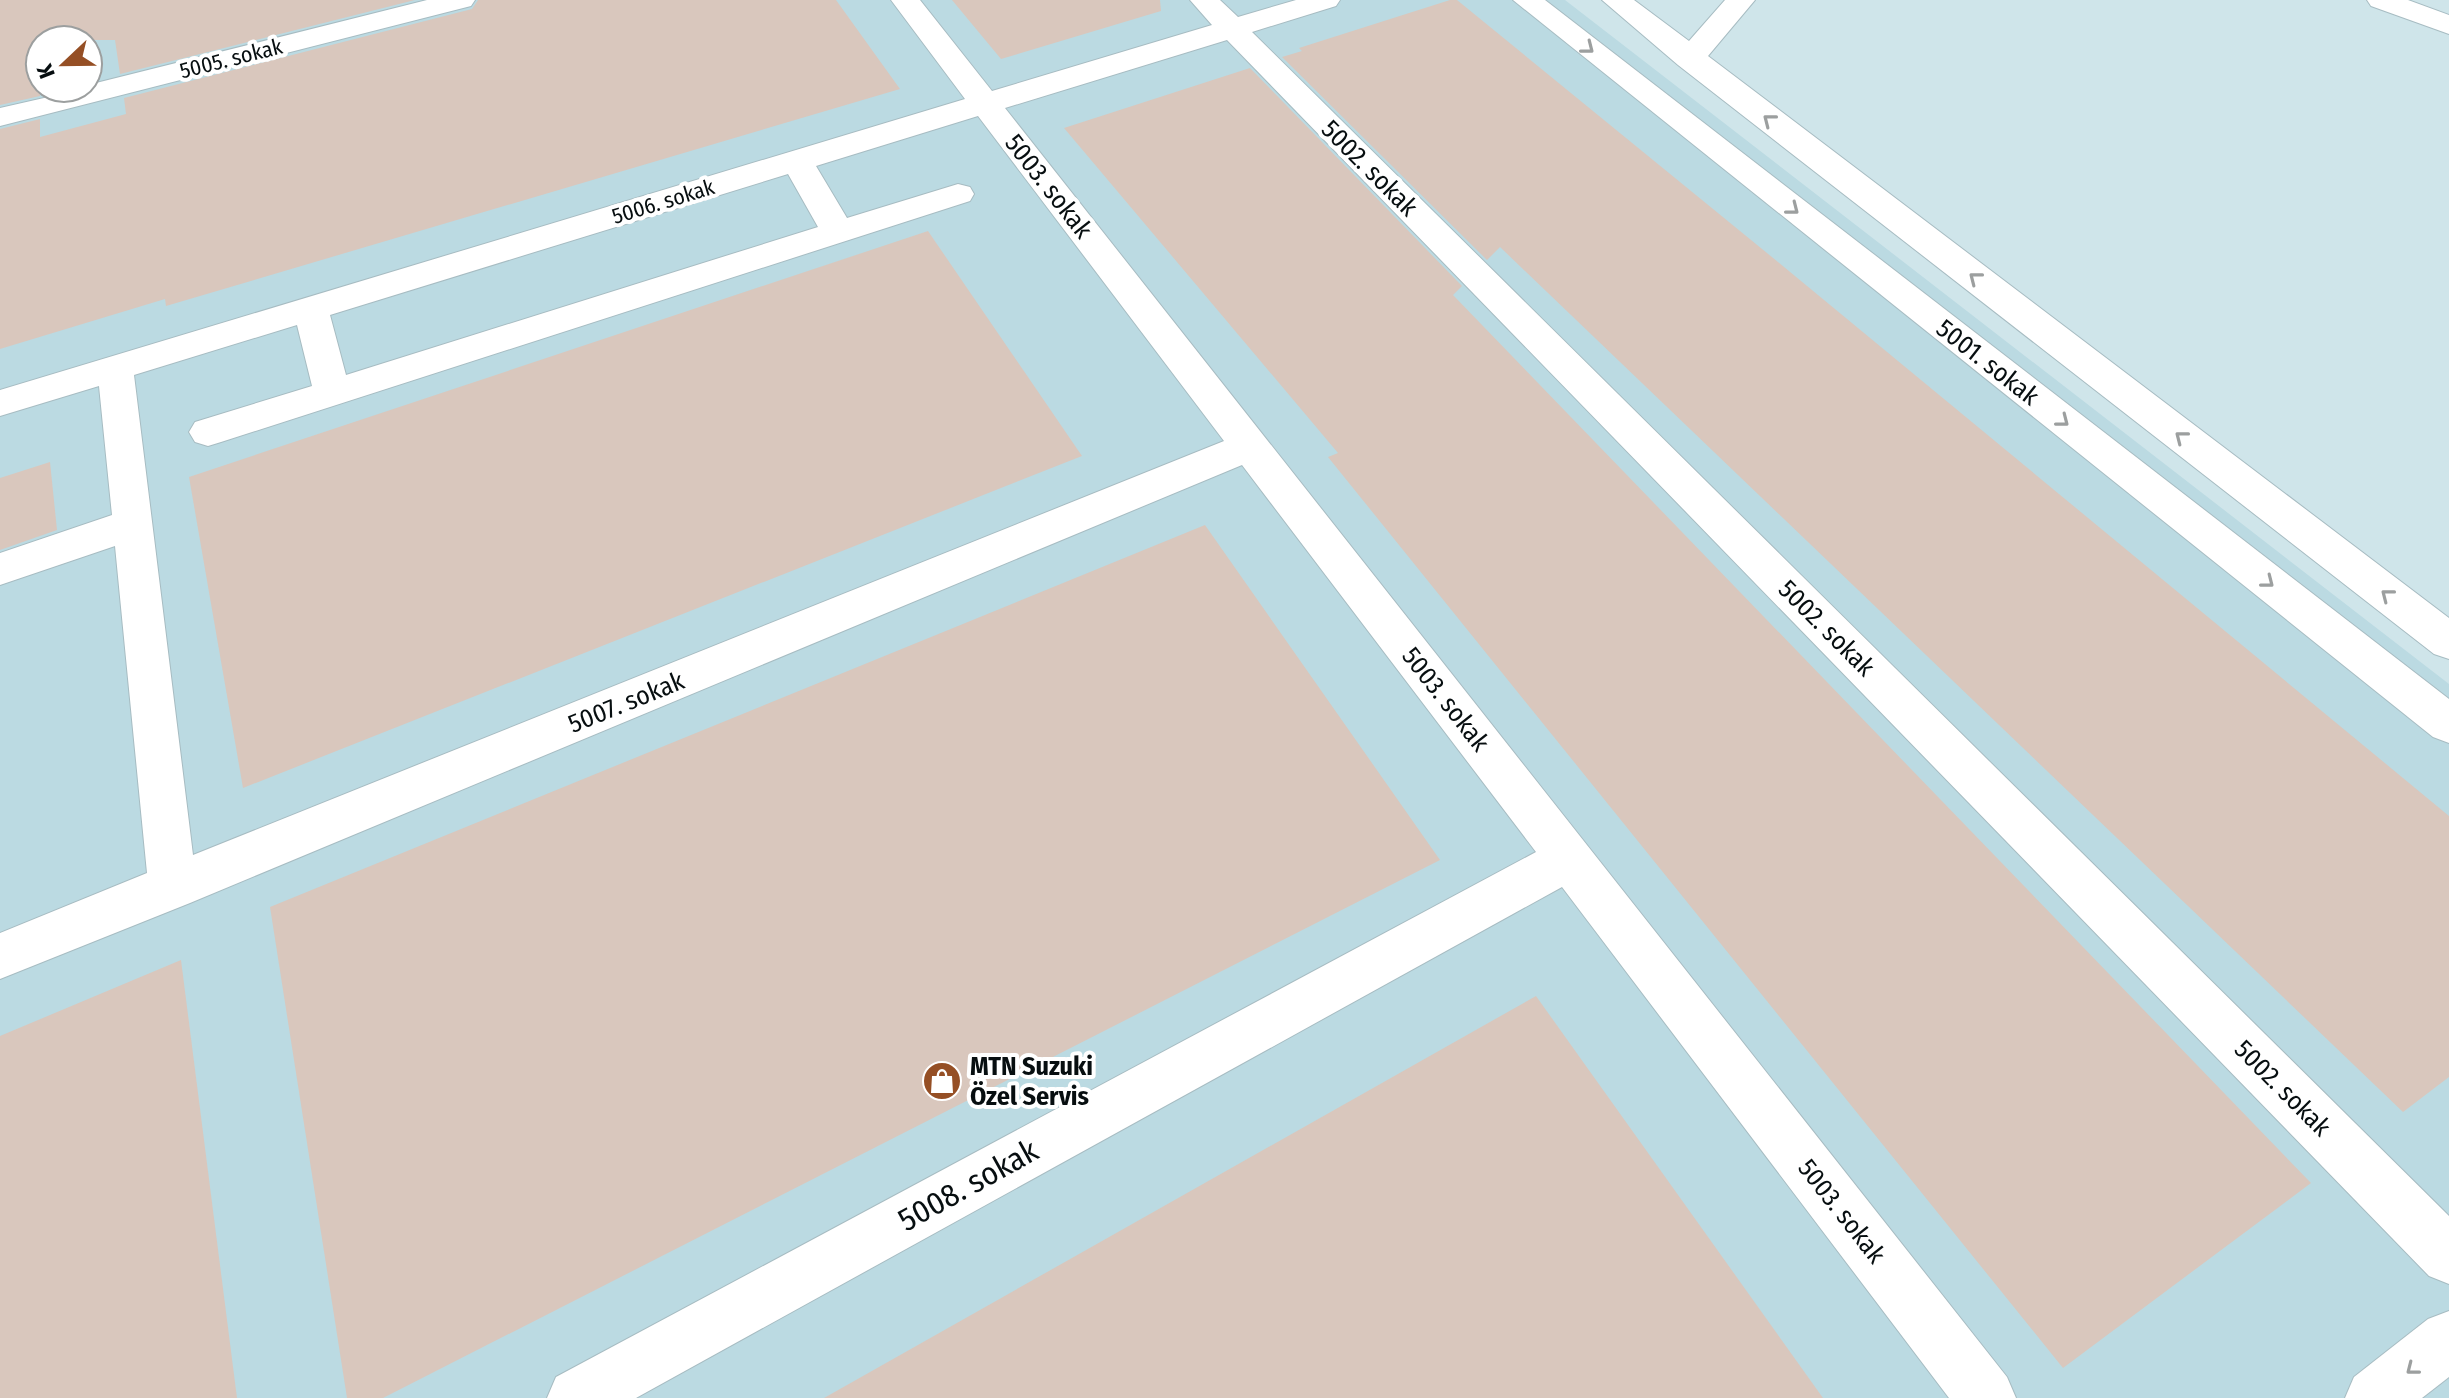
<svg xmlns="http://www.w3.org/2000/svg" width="2449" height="1398" font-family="'Fira Sans Condensed',sans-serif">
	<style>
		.built { fill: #bbdae2; fill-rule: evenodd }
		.building { fill: #d9c7bd }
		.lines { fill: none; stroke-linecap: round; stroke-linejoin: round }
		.minor-casing { stroke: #a7bcc2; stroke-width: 2 }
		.major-casing { stroke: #a7bcc2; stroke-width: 2 }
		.minor { fill: #fff; fill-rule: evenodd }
		.major { fill: #fff; fill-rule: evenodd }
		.oneway { stroke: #9c9f9f }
		.labels { text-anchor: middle; stroke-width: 8; stroke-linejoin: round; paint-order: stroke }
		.far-street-label { font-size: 22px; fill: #070e10; stroke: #fff }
		.street-label { font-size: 26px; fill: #070e10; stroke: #fff }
		.poi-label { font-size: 26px; font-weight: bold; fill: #070e10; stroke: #fff; text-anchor: start }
		.near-street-label { font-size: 32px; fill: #070e10; stroke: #fff }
	</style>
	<rect width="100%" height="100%" fill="#cfe5ea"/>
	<!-- built -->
	<path class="built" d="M0 0H1565L2449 684V1398H0ZM40 40H88V88H40Z"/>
	<!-- building -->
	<g class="building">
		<path d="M0 0H415L120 74 115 40H40V96L0 105Z"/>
		<path d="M478 0H836L900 89 166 306 165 299 0 349V129L40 119V137L126 114 124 98 472 9Z"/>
		<path d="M952 0H1160L1161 11 1001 59Z"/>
		<path d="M1450 0H1457L1778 262 2449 816V1077L2403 1112 1500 247 1487 260 1282 57 1302 51 1299 48Z"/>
		<path d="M1250 68 1462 286 1453 295 2311 1183 2063 1368 1328 457 1338 453 1064 128Z"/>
		<path d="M928 231 1082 456 243 788 189 477Z"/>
		<path d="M50 462 57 530 0 550V478Z"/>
		<path d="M1205 525 1440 860 383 1398H347L270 907Z"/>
		<path d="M181 960 237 1398H0V1036Z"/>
		<path d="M1536 996 1823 1398H824Z"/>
	</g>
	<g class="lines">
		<!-- minor casing -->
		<g class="minor-casing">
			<g id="minor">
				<path d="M427 0H475L471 6 0 126V108L88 88V85Z"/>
				<path d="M891 0H920L992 91 1212 25 1190 0H1220L1238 17 1296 0H1340L1336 6 1252 32 2449 1216V1284L2429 1276 1227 40 1005 108 2007 1377 2016 1398H1949L1562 887 636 1398H547L556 1377 1536 852 1242 465 190 903 0 979V933L147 873 115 546 0 585V553L112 515 99 386 0 416V390L965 99ZM978 116 1224 441 193 855 134 375 297 325 312 386 195 422 189 432 195 442 208 446 221 442 970 201 974 194 970 187 958 184 847 218 816 166ZM788 174 818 227 346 375 330 315Z"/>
				<path d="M1513 0H1545L2449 699V743L2433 737Z"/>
				<path d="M1602 0H1634L1689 41 1725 0H1755L1708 56 2449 618V659L2434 654 1678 65Z"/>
			</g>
		</g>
		<!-- major casing -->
		<g class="major-casing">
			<g id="major">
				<path d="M2367 0H2408L2449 15V34L2371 6Z"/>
				<path d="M2449 1311V1377L2422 1398H2345L2354 1377 2428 1319Z"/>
			</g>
		</g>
		<!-- minor -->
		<use href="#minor" class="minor"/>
		<!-- major -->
		<use href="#major" class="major"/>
	</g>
	<!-- one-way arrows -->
	<defs><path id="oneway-chevron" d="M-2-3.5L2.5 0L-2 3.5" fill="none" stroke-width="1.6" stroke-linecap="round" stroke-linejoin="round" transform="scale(2)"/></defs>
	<g class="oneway">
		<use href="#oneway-chevron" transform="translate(1588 48) rotate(38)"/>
		<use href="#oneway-chevron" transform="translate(1769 120) rotate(-142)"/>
		<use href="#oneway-chevron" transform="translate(1793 209) rotate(38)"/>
		<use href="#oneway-chevron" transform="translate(1975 278) rotate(-142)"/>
		<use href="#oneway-chevron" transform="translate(2063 421) rotate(38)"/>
		<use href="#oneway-chevron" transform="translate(2181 437) rotate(-142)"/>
		<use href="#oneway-chevron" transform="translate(2268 582) rotate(38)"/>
		<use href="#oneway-chevron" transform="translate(2387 595) rotate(-142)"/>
		<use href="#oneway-chevron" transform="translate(2412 1369) rotate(142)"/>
	</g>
	<!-- icons -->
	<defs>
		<g id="shop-disc" transform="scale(2)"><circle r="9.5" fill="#954f25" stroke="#fff"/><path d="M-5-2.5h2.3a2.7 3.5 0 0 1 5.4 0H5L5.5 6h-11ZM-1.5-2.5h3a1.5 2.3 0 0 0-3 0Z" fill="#fff"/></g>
	</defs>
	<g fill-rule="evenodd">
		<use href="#shop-disc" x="942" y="1081"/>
	</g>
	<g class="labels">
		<!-- far-street labels -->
		<g class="far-street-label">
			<text transform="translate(231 58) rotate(-14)" y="8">5005. sokak</text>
			<text transform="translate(663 201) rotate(-17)" y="8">5006. sokak</text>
		</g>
		<!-- street labels -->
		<g class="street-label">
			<text transform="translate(1370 168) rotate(45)" y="9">5002. sokak</text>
			<text transform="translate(1049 186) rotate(52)" y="9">5003. sokak</text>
			<text transform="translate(1988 362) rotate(38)" y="9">5001. sokak</text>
			<text transform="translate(1827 628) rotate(45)" y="9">5002. sokak</text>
			<text transform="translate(1446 699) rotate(52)" y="9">5003. sokak</text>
			<text transform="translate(626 702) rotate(-22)" y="9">5007. sokak</text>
			<text transform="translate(2283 1088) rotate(45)" y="9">5002. sokak</text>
			<text transform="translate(1842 1211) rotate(52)" y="9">5003. sokak</text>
		</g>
		<!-- poi labels -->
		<g class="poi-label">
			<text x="970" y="1075">MTN Suzuki<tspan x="970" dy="30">Özel Servis</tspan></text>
		</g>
		<!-- near-street labels -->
		<g class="near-street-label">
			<text transform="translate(968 1185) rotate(-29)" y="11">5008. sokak</text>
		</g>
	</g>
	<!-- north arrow -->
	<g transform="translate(64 64) rotate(248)"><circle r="38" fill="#ffffff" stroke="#9c9f9f" stroke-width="2"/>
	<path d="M0-6L14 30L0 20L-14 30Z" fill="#954f25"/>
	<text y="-12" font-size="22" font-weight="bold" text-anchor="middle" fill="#070e10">K</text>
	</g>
</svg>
